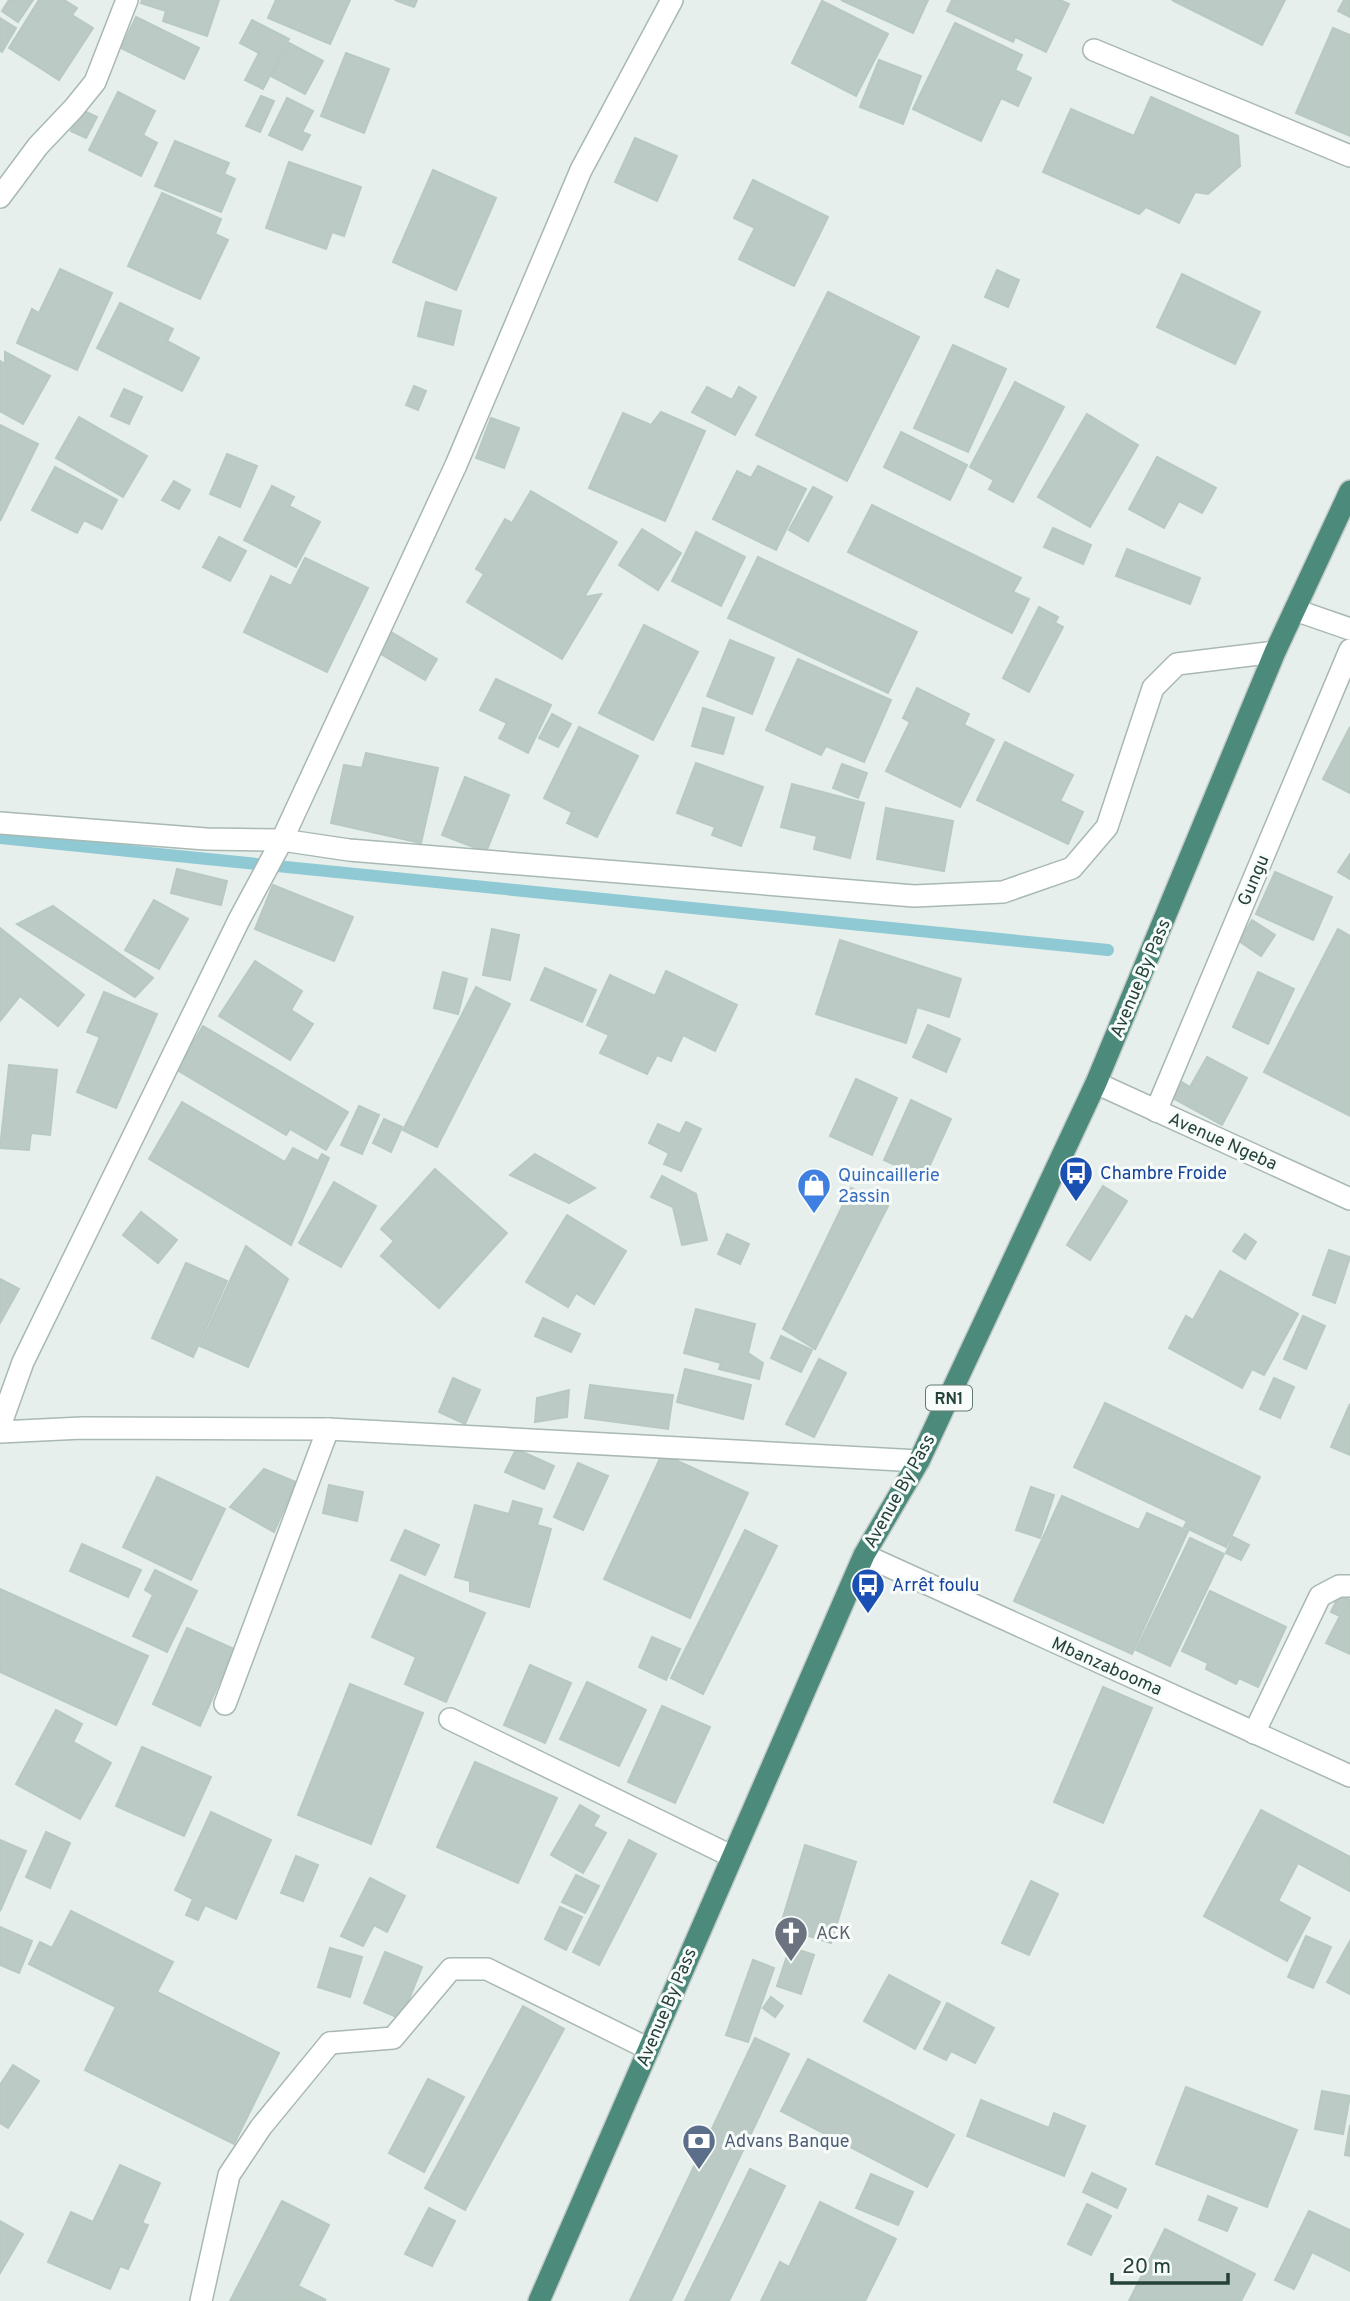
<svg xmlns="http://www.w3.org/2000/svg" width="1350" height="2301" font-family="Overpass,sans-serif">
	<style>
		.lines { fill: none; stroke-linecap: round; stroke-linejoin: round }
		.stream { stroke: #8ec9d4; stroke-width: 12 }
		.building { fill: #bbcac4; stroke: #b8c9c2; stroke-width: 2 }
		.service-casing { stroke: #a8b8b2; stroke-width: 24 }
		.minor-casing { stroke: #a8b8b2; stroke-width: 24 }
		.trunk-casing { stroke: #c2cac8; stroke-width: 24 }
		.service { stroke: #fff; stroke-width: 21 }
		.minor { stroke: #fff; stroke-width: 21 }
		.trunk { stroke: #4c8a7c; stroke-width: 21 }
		.labels { text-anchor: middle; stroke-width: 6; stroke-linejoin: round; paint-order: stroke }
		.shield { fill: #f7fbf9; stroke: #637a73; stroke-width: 2 }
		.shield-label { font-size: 16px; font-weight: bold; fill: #24423a }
		.street-label { font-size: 18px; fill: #24423a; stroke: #f7fbf9 }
		.transit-label { font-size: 18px; fill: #164399; stroke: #f7fbf9; text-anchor: start }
		.shop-label { font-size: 18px; fill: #366cbe; stroke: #f7fbf9; text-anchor: start }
		.worship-label { font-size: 18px; fill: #5b616d; stroke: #f7fbf9; text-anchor: start }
		.service-label { font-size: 18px; fill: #4e5e75; stroke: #f7fbf9; text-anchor: start }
	</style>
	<rect width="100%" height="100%" fill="#e6efeb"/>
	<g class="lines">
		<!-- stream -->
		<path class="stream" d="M0 838 1108 950"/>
	</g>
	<!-- building -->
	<g class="building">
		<path d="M9 0H33L18 22 2 11Z"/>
		<path d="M39 0H64L77 8 72 15 93 28 59 80 9 48Z"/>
		<path d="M142 0H219L207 36 163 21 166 11 141 3Z"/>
		<path d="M276 0H350L330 44 268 18Z"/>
		<path d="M395 0H417L414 7Z"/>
		<path d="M841 0H928L913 33Z"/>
		<path d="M952 0H1060L1069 4 1046 52 1015 37 1013 42 947 11Z"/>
		<path d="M1172 0H1285L1262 45Z"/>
		<path d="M1344 0H1350V17L1338 11Z"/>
		<path d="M822 1 888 34 856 96 792 63Z"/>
		<path d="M136 17 199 48 184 79 121 48Z"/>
		<path d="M0 18 16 28 2 52 0 50Z"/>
		<path d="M252 20 289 39 263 89 245 80 259 53 240 43Z"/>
		<path d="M955 23 1022 55 1015 70 1031 78 1018 106 1001 98 981 141 913 109Z"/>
		<path d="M1333 28 1350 35V136L1296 113Z"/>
		<path d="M289 43 323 61 305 94 271 76Z"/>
		<path d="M346 53 389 69 364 133 321 116Z"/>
		<path d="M879 60 921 76 903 124 860 107Z"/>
		<path d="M118 92 155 111 143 135 157 143 141 176 89 150Z"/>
		<path d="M261 96 274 101 260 132 246 126Z"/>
		<path d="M1151 97 1238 136 1240 166 1208 194 1195 192 1179 223 1146 207 1139 214 1043 172 1071 109 1134 136Z"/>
		<path d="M287 98 313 111 302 132 310 135 302 150 269 135Z"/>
		<path d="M82 110 97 117 86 138 71 131Z"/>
		<path d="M635 138 677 156 657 201 615 182Z"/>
		<path d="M175 141 229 163 224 174 235 179 221 212 155 186Z"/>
		<path d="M289 162 361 187 344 236 332 232 326 249 266 228Z"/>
		<path d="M433 170 496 198 456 290 393 262Z"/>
		<path d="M753 180 828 217 794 286 739 259 755 228 734 218Z"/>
		<path d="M162 193 221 219 215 234 228 240 200 299 128 266Z"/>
		<path d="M60 269 112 293 77 370 17 343 32 309 39 313Z"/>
		<path d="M997 270 1019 280 1008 307 985 297Z"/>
		<path d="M1182 274 1260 312 1235 364 1157 327Z"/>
		<path d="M828 292 919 337 847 481 756 435Z"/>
		<path d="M426 302 461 311 453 345 418 336Z"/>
		<path d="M120 303 173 329 167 341 199 358 182 391 97 348Z"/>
		<path d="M953 345 1006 369 968 452 914 428Z"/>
		<path d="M5 352 50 376 23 424 0 411V361L5 364Z"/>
		<path d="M1015 382 1064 407 1013 502 989 489 994 480 970 467Z"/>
		<path d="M414 386 426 391 418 410 406 405Z"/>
		<path d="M707 387 732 400 739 387 756 397 735 435 692 412Z"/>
		<path d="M124 389 142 397 129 424 111 416Z"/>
		<path d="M661 412 705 431 665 521 589 488 623 413 651 425Z"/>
		<path d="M1087 414 1138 445 1090 527 1038 497Z"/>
		<path d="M79 417 147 456 123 497 56 458Z"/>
		<path d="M491 418 519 428 504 468 476 458Z"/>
		<path d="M0 425 38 444 0 521Z"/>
		<path d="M901 432 967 465 950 500 884 467Z"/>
		<path d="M227 454 257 466 240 507 210 494Z"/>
		<path d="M1157 457 1216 488 1202 513 1179 501 1164 528 1129 509Z"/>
		<path d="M758 466 806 489 776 550 713 519 737 471 751 478Z"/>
		<path d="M55 467 117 500 102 529 84 520 77 533 32 510Z"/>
		<path d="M174 481 190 490 179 509 162 500Z"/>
		<path d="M272 486 294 497 289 506 320 522 296 567 244 540Z"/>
		<path d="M813 487 832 497 808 541 789 530Z"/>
		<path d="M531 491 617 542 584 597 601 594 562 659 467 602 484 574 476 569 505 519 512 523Z"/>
		<path d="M872 505 1021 578 1013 592 1029 599 1012 633 848 552Z"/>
		<path d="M1053 528 1091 545 1083 564 1044 547Z"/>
		<path d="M642 529 681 553 658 590 619 565Z"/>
		<path d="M696 532 745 557 721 606 672 581Z"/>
		<path d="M219 537 246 551 230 581 203 567Z"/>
		<path d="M1127 549 1200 578 1190 604 1116 576Z"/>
		<path d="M758 557 917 632 888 693 728 618Z"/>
		<path d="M305 558 368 588 327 672 244 632 271 576 291 586Z"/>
		<path d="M1039 607 1058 617 1055 623 1063 627 1029 692 1003 678Z"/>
		<path d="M644 625 698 652 653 740 599 713Z"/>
		<path d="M391 632 437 659 425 680 379 653Z"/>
		<path d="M730 640 774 658 752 714 707 696Z"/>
		<path d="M798 659 891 700 864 762 826 746 821 755 766 730Z"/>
		<path d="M496 679 551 705 528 753 499 738 507 723 480 710Z"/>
		<path d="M917 688 969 714 964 725 994 740 960 807 886 771 910 722 903 718Z"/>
		<path d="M703 708 734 718 723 754 692 746Z"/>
		<path d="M552 714 571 724 558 747 539 738Z"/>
		<path d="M579 727 638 756 597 837 567 823 572 812 544 798Z"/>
		<path d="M1350 727V793L1323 779Z"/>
		<path d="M1005 742 1073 775 1060 801 1083 812 1068 844 977 800Z"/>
		<path d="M366 753 438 768 421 843 331 823 344 765 362 768Z"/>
		<path d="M696 763 763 787 741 846 712 835 715 827 677 813Z"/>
		<path d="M842 764 867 773 858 798 833 788Z"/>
		<path d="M465 777 509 795 486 852 442 835Z"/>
		<path d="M792 784 864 803 850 858 814 849 817 836 781 827Z"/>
		<path d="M886 808 953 821 944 871 877 859Z"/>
		<path d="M1350 854V879L1338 872Z"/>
		<path d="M177 869 227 881 221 905 171 893Z"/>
		<path d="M1275 872 1332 897 1313 940 1256 914Z"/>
		<path d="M273 885 353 917 334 961 255 929Z"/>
		<path d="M154 900 188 919 159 969 125 950Z"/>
		<path d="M53 906 153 978 135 997 17 924Z"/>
		<path d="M1252 920 1275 935 1261 956 1239 941Z"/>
		<path d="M0 928 84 995 58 1026 20 996 0 1021Z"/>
		<path d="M492 929 519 935 510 980 483 975Z"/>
		<path d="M1338 929 1350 936V1116L1264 1072Z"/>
		<path d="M840 940 961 979 949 1017 917 1007 906 1043 816 1014Z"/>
		<path d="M255 961 302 991 291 1010 313 1024 290 1060 219 1016Z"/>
		<path d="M545 968 596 990 582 1022 531 1000Z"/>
		<path d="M666 971 737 1005 715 1051 683 1035 671 1061 657 1055 647 1074 600 1053 609 1035 587 1025 610 975 655 996Z"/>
		<path d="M443 972 467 979 458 1014 434 1008Z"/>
		<path d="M1258 972 1294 989 1268 1044 1233 1027Z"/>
		<path d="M476 987 510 1004 437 1147 403 1130Z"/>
		<path d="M104 992 157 1014 116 1108 77 1092 100 1037 87 1032Z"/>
		<path d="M928 1025 960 1039 946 1072 913 1057Z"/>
		<path d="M203 1026 348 1112 326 1150 290 1129 286 1135 177 1070Z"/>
		<path d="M1207 1057 1247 1078 1222 1125 1171 1097 1180 1081 1190 1087Z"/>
		<path d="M9 1065 57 1070 50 1135 31 1133 29 1150 0 1148Z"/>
		<path d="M856 1079 897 1098 872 1155 830 1136Z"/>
		<path d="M911 1100 951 1119 924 1178 884 1160Z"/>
		<path d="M182 1102 285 1162 293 1148 318 1161 322 1154 329 1158 291 1245 149 1159Z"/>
		<path d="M359 1106 379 1115 362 1154 341 1145Z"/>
		<path d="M384 1119 402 1127 391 1152 373 1143Z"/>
		<path d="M686 1122 701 1129 681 1171 664 1164 669 1153 649 1143 658 1124 680 1134Z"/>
		<path d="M535 1154 595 1188 569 1203 510 1175Z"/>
		<path d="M435 1169 507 1233 439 1308 381 1256 394 1241 381 1229Z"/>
		<path d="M662 1176 696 1194 707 1240 682 1245 673 1207 651 1197Z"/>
		<path d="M334 1182 376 1206 341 1267 299 1243Z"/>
		<path d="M1103 1186 1127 1201 1090 1260 1067 1245Z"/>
		<path d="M851 1188 888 1206 815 1349 783 1329Z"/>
		<path d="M141 1212 177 1240 158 1263 123 1235Z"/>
		<path d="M567 1215 626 1251 594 1304 576 1293 568 1307 526 1282Z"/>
		<path d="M727 1234 749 1244 740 1264 718 1254Z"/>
		<path d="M1245 1234 1256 1242 1245 1259 1233 1251Z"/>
		<path d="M246 1246 288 1279 248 1367 200 1346Z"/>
		<path d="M1329 1250 1350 1257 1335 1303 1313 1295Z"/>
		<path d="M186 1263 227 1281 193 1357 152 1338Z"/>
		<path d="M1220 1271 1298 1314 1264 1375 1252 1369 1242 1388 1169 1348 1186 1316 1193 1320Z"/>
		<path d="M0 1279 19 1289 0 1323Z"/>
		<path d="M696 1309 755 1324 748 1353 763 1363 759 1379 719 1369 721 1363 684 1353Z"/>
		<path d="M1303 1316 1325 1326 1306 1369 1284 1359Z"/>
		<path d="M543 1318 580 1334 571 1352 535 1336Z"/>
		<path d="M781 1336 812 1350 801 1372 771 1358Z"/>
		<path d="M819 1359 846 1373 814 1437 786 1424Z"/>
		<path d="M685 1369 751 1385 743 1419 677 1402Z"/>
		<path d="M453 1378 480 1390 465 1424 439 1412Z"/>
		<path d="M1274 1378 1294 1387 1280 1418 1260 1409Z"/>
		<path d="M590 1385 673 1395 668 1429 585 1418Z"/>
		<path d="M569 1390 567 1417 535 1422 537 1398Z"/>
		<path d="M1105 1403 1260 1477 1226 1547 1184 1527 1187 1521 1074 1467Z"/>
		<path d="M1350 1404V1455L1331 1447Z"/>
		<path d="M516 1449 554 1466 544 1489 505 1472Z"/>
		<path d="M662 1454 748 1493 690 1618 604 1579Z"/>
		<path d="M578 1463 608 1476 583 1530 554 1517Z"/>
		<path d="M264 1469 296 1482 274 1532 230 1507Z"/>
		<path d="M157 1477 225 1509 191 1580 123 1547Z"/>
		<path d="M329 1485 363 1492 357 1521 323 1513Z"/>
		<path d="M1031 1487 1054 1495 1040 1538 1016 1530Z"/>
		<path d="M1062 1496 1139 1530 1147 1513 1188 1531 1132 1654 1014 1601Z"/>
		<path d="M513 1501 542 1509 537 1525 551 1529 529 1607 470 1591V1581L455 1577 475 1505 509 1514Z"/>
		<path d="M405 1530 439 1545 425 1575 391 1560Z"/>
		<path d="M745 1530 777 1546 703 1694 671 1678Z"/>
		<path d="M1233 1537 1249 1545 1241 1560 1226 1553Z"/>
		<path d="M1190 1538 1224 1554 1170 1666 1136 1650Z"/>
		<path d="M82 1544 141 1570 128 1597 70 1571Z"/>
		<path d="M155 1570 197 1591 167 1652 133 1636 153 1595 145 1590Z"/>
		<path d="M400 1575 485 1613 446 1702 405 1684 416 1657 372 1637Z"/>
		<path d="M0 1589 148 1656 116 1725 0 1672Z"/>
		<path d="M1210 1591 1286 1627 1258 1687 1239 1678 1236 1684 1206 1669 1208 1663 1182 1651Z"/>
		<path d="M1339 1595 1350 1600V1654L1326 1643 1340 1616 1331 1612Z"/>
		<path d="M187 1628 234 1649 200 1726 153 1704Z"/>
		<path d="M652 1637 680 1649 666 1680 639 1667Z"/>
		<path d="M530 1665 571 1683 545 1743 504 1725Z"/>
		<path d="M587 1682 646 1710 619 1766 560 1739Z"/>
		<path d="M350 1684 423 1713 371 1844 298 1815Z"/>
		<path d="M1103 1687 1152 1708 1103 1823 1054 1802Z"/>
		<path d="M662 1706 710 1727 675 1803 628 1782Z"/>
		<path d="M56 1710 82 1724 73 1742 111 1763 80 1819 16 1784Z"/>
		<path d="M142 1747 211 1777 184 1836 116 1806Z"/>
		<path d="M475 1762 557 1798 518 1883 437 1847Z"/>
		<path d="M580 1805 599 1816 593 1826 606 1833 583 1873 551 1855Z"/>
		<path d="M1261 1810 1350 1857V1891L1298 1863 1278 1901 1310 1918 1287 1961 1204 1916Z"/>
		<path d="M211 1812 271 1840 236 1919 205 1905 198 1920 186 1915 193 1899 175 1890Z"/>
		<path d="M46 1832 70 1843 50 1888 26 1877Z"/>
		<path d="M0 1840 26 1851 0 1911Z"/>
		<path d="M629 1840 656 1854 599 1965 573 1952Z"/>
		<path d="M805 1845 856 1862 831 1943 780 1927Z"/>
		<path d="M296 1856 318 1865 303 1901 281 1893Z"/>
		<path d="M576 1875 599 1886 585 1913 562 1902Z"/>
		<path d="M370 1878 405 1896 387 1932 374 1925 363 1946 341 1936Z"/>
		<path d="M1031 1881 1058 1894 1029 1955 1002 1943Z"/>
		<path d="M560 1907 582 1917 566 1950 545 1939Z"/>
		<path d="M71 1911 173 1962 157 1992 279 2053 234 2144 85 2070 116 2007 29 1964 40 1942 52 1948Z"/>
		<path d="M0 1927 32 1941 19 1973 0 1965Z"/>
		<path d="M1306 1936 1331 1947 1313 1988 1288 1977Z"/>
		<path d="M1350 1941V1994L1327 1982Z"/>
		<path d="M790 1947 814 1955 801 1994 777 1986Z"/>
		<path d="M330 1948 362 1957 350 1997 318 1987Z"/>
		<path d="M385 1952 422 1967 401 2019 364 2003Z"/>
		<path d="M753 1960 774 1968 748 2042 726 2035Z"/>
		<path d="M889 1975 940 2002 915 2049 864 2021Z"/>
		<path d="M771 1997 783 2006 775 2017 763 2008Z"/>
		<path d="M947 2003 994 2028 975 2063 951 2051 946 2060 924 2049Z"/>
		<path d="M523 2006 564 2029 465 2210 425 2188Z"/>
		<path d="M755 2038 789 2054 671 2301H630Z"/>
		<path d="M808 2059 954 2135 927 2187 781 2111Z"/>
		<path d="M13 2065 39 2081 8 2128 0 2123V2085Z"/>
		<path d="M428 2079 464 2097 424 2172 389 2153Z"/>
		<path d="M1186 2087 1297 2130 1267 2207 1156 2164Z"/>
		<path d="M1322 2091 1350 2096 1343 2134 1315 2129Z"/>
		<path d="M981 2100 1049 2128 1054 2113 1085 2126 1064 2176 967 2136Z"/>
		<path d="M1350 2125V2156L1345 2155Z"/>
		<path d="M120 2165 160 2183 142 2223 148 2225 128 2269 120 2266 110 2289 48 2262 71 2212 93 2222Z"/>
		<path d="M750 2169 785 2186 729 2301H685Z"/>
		<path d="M1092 2173 1126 2189 1117 2208 1083 2192Z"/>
		<path d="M871 2174 913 2192 898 2225 856 2208Z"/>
		<path d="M1208 2196 1237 2208 1227 2231 1199 2220Z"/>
		<path d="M282 2201 329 2225 298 2286 326 2300 230 2301Z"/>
		<path d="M820 2202 896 2239 865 2301H761L780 2262 789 2267Z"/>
		<path d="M1087 2204 1111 2216 1091 2255 1068 2244Z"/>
		<path d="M429 2208 455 2221 432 2266 405 2254Z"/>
		<path d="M1309 2211 1350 2230V2271L1312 2252 1294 2289 1275 2280Z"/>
		<path d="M0 2221 23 2234 0 2273Z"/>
		<path d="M1165 2229 1255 2274 1241 2301H1129Z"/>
	</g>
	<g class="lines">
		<!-- service casing -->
		<g class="service-casing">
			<g id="service">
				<path d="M225 1704 328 1429"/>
				<path d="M330 2043 393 2038 451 1969H487L649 2049"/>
			</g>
		</g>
		<!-- minor casing -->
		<g class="minor-casing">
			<g id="minor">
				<path d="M1094 50 1350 156"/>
				<path d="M0 197 38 146 74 108 95 82 127 0"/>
				<path d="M1295 610 1350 629"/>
				<path d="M0 823 206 839 282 840 349 850 914 896 1003 892 1072 868 1107 827 1153 688 1177 664 1275 652"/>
				<path d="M1096 1083 1350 1199"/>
				<path d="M1156 1111 1350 650"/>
				<path d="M0 1426 23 1362 239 920 282 840 456 465 581 170 672 0"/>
				<path d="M0 1432 82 1428 328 1429 919 1461"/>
				<path d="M864 1555 1350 1776"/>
				<path d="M450 1719 731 1856"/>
				<path d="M1254 1733 1320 1596 1339 1586H1350"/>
				<path d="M201 2301 229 2175 261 2127 330 2043"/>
			</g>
		</g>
		<!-- trunk casing -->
		<g class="trunk-casing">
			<path id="trunk" d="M539 2301 864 1555 919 1461 1096 1083 1275 652 1350 491"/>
		</g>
		<!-- service -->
		<use href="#service" class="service"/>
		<!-- minor -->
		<use href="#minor" class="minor"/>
		<!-- trunk -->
		<use href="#trunk" class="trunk"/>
	</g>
	<!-- icons -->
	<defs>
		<g id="bus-pin" transform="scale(1.75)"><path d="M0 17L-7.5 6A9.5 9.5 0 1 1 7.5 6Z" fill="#1a4fb4" stroke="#f7fbf9"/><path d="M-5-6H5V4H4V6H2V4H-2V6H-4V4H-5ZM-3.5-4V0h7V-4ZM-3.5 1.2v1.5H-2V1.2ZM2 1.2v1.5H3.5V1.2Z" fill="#fff"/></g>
		<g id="shop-pin" transform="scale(1.75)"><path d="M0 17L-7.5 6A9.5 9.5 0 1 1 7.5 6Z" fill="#3f7fe0" stroke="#f7fbf9"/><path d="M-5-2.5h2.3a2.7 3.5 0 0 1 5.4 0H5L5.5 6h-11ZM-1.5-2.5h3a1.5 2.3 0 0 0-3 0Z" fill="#fff"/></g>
		<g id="church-pin" transform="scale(1.75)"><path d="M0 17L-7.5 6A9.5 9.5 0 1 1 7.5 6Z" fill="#6b7280" stroke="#f7fbf9"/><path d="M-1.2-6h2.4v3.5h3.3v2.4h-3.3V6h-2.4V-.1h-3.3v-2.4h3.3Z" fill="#fff"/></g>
		<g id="bank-pin" transform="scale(1.75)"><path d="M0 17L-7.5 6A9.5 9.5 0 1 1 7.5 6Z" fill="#5c6f8a" stroke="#f7fbf9"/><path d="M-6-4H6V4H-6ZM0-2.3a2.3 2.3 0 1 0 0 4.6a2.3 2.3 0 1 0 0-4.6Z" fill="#fff"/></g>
	</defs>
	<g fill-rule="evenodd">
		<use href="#bus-pin" x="1076" y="1173"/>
		<use href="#shop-pin" x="814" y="1185"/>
		<use href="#bus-pin" x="868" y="1585"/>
		<use href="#church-pin" x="791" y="1933"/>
		<use href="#bank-pin" x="699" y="2141"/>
	</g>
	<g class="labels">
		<!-- shield labels -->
		<rect class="shield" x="926" y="1385.5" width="46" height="25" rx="5"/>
		<g class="shield-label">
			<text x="949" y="1404">RN1</text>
		</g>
		<!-- street labels -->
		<g class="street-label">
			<text transform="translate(1253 880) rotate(-67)" y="6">Gungu</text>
			<text transform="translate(1140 978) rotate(-67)" y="6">Avenue By Pass</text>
			<text transform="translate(1223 1141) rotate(24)" y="6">Avenue Ngeba</text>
			<text transform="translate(899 1491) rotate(-61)" y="6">Avenue By Pass</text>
			<text transform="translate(1107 1666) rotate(24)" y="6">Mbanzabooma</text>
			<text transform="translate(666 2007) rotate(-67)" y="6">Avenue By Pass</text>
		</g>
		<!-- transit labels -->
		<g class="transit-label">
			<text x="1100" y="1179">Chambre Froide</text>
			<text x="892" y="1591">Arrêt foulu</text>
		</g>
		<!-- shop labels -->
		<g class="shop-label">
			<text x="838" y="1181">Quincaillerie<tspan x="838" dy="21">2assin</tspan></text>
		</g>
		<!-- worship labels -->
		<g class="worship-label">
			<text x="816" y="1939">ACK</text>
		</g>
		<!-- service labels -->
		<g class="service-label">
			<text x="724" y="2147">Advans Banque</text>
		</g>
	</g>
	<!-- scale -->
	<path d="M1112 2273v10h116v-10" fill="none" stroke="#24423a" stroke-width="3.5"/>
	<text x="1122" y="2273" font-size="21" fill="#24423a" stroke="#f7fbf9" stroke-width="5" paint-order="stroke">20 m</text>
</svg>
